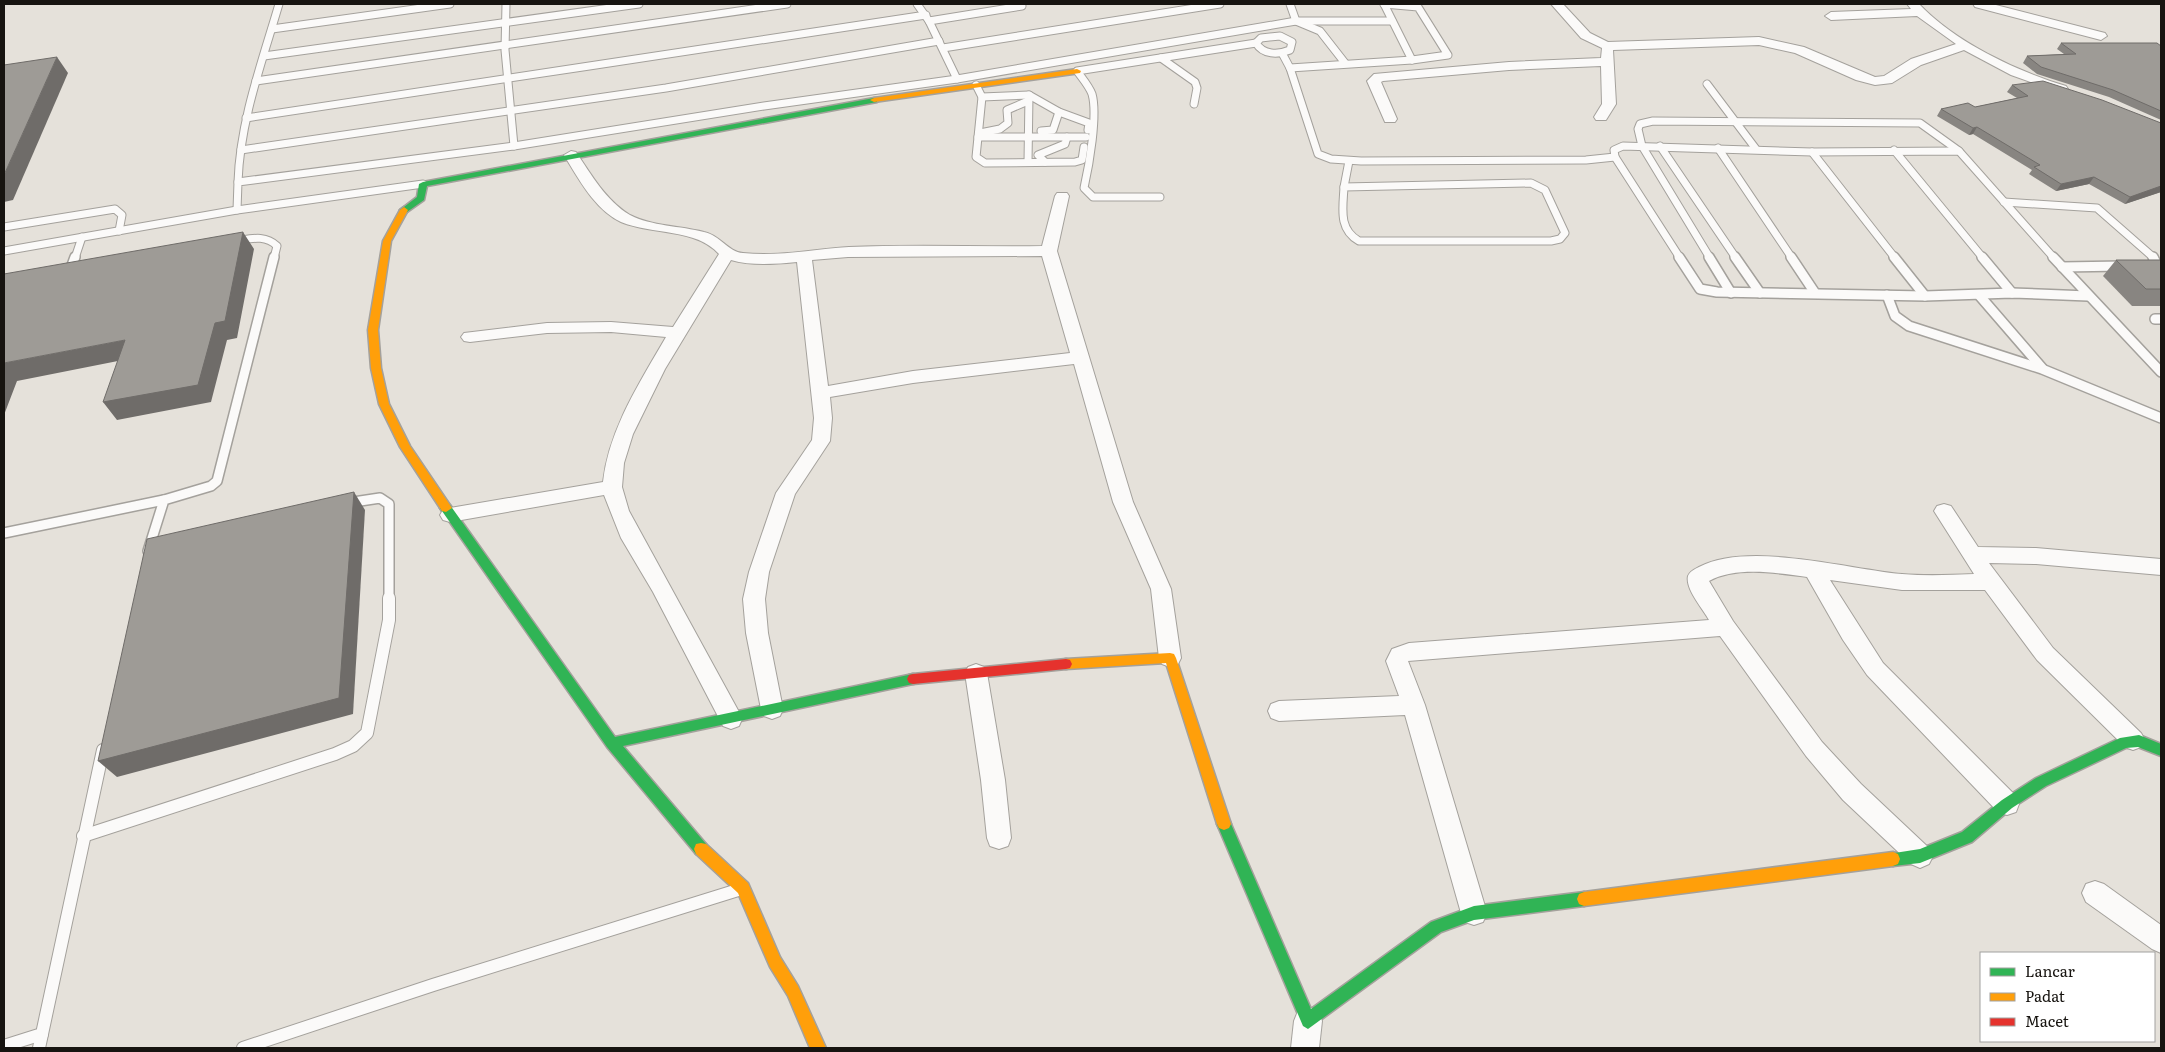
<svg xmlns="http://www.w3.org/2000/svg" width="2165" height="1052" font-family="Literata,serif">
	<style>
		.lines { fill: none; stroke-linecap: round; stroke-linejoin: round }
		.lane-far2-casing { stroke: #a4a19c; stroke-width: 9 }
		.lane-far1-casing { stroke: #a4a19c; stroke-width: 12 }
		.lane-casing { stroke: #a4a19c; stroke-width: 14 }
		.street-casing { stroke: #a4a19c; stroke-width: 2 }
		.fast-casing { stroke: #a4a19c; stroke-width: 3 }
		.slow-casing { stroke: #a4a19c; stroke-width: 3 }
		.jam-casing { stroke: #a4a19c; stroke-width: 3 }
		.lane-far2 { stroke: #fbfaf9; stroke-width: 7 }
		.lane-far1 { stroke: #fbfaf9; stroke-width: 9 }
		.lane { stroke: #fbfaf9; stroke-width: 12 }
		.street { fill: #fbfaf9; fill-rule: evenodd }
		.fast { fill: #30b455; fill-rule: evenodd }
		.slow { fill: #ff9f0a; fill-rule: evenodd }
		.jam { fill: #e5322d; fill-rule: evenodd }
		.wall { fill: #888581 }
		.shaded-wall { fill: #6f6c69 }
		.building { fill: #9e9b96; stroke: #6f6c69 }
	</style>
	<rect width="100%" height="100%" fill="#e5e1da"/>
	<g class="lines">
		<!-- lane-far2 casing -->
		<g class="lane-far2-casing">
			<g id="lane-far2">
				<path d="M506 4 505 50 514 146"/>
				<path d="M917 4 929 21 957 79 1296 21H1392"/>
				<path d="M1290 4 1296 21 1320 31 1345 63"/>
				<path d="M1384 4 1412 60"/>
				<path d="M929 21 1022 6"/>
				<path d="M272 29 450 4"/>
				<path d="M1280 36 1292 42 1290 50C1278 55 1263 55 1256 43L1261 38Z"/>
				<path d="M943 48 1220 4"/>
				<path d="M1282 53 1290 68 1318 154 1331 159 1361 161 1586 160 1615 157 1614 150 1623 146 1812 152 1959 151 2054 258"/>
				<path d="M264 56 639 4"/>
				<path d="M1161 58 1195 82 1197 88 1194 104"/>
				<path d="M1290 68 1412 60 1448 55 1418 7 1384 4"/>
				<path d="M256 81 787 4"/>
				<path d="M1707 84 1756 149"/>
				<path d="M976 85 982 97 976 157 985 163 1075 162 1082 160 1084 147"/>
				<path d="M982 97 1029 95 1059 112 1089 123 1088 130"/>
				<path d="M246 118C473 85 699 48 926 15"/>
				<path d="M1041 131 1053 130 1059 112"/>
				<path d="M980 133 1000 129 1008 123 1007 110 1028 101"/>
				<path d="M978 137H1086"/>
				<path d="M1660 146 1736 258"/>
				<path d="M1718 148 1792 258"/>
				<path d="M241 150 666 88 939 41"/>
				<path d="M1894 150 1983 258"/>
				<path d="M1812 152 1895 258"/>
				<path d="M1615 157 1680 258"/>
				<path d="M1028 162 1029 95"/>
				<path d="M1045 162 1038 155 1065 144 1067 137"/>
				<path d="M238 182C240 121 262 62 279 4"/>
				<path d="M1531 183 1545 190 1565 233 1560 239 1551 241H1359C1338 229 1343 208 1344 187Z"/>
				<path d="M1344 187 1349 161"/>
				<path d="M1160 197H1093L1084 188C1089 166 1098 115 1092 94 1089 86 1082 78 1077 71L1256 43"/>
				<path d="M2004 202 2097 208 2154 258"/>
				<path d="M237 210 238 182 514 146 764 106 957 79"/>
				<path d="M4 227 115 209 122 215 119 231"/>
				<path d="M235 241C250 239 265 234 277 246L274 258"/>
				<path d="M4 251 237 210 423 184"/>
				<path d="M75 258 82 237"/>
				<path d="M1710 258 1642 146 1638 129 1640 124 1653 121 1920 123 1959 151"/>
			</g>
		</g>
		<!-- lane-far1 casing -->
		<g class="lane-far1-casing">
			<g id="lane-far1">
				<path d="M75 257 71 268 77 267"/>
				<path d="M1679 257 1700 289 1717 292 1925 296 2012 293 2088 296"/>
				<path d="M1709 257 1731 293"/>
				<path d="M1735 257 1760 293"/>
				<path d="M1791 257 1815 293"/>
				<path d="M1894 257 1925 296"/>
				<path d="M1982 257 2012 293"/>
				<path d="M2053 257 2161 372"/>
				<path d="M2148 266 2156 263 2153 257"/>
				<path d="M2062 267 2123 266"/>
				<path d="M1887 295 1895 316 1909 326 2042 369 2161 418"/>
				<path d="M1979 295 2042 368"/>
				<path d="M2155 319H2161"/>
				<path d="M347 503 380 498 389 504V600"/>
				<path d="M4 533 164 500"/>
				<path d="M148 551 164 500 211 486 217 481 274 257"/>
			</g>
		</g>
		<!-- lane casing -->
		<g class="lane-casing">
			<g id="lane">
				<path d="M83 836 335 754 353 746 367 733 389 620V598"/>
				<path d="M4 1046 42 1034 103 750"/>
				<path d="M39 1048 42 1034"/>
				<path d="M243 1048 433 985 738 890"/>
			</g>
		</g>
		<!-- street casing -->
		<g class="street-casing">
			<g id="street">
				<path d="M1551 4H1563L1590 33 1608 42 1759 37 1804 47 1875 77 1884 76 1911 59 1956 44 1917 16 1831 20 1825 16 1831 12 1911 9 1907 4H1919C1955 42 2016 71 2066 86L2068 89 2061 93 2011 75 1964 50 1921 65 1892 83 1875 85 1856 80 1795 53 1759 45 1613 50 1616 104 1606 120H1596L1594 117 1602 104 1601 66 1509 70 1383 81 1381 82 1397 119 1395 122H1385L1367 81 1374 74 1509 62 1601 58 1602 48 1581 38Z"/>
				<path d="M1973 4H1992L2105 33 2107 36 2101 40 1975 7Z"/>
				<path d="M571 151 576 152C591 174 606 201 630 215 651 226 681 226 704 232 720 235 728 252 743 253 778 257 813 249 849 247 913 244 978 247 1042 246L1055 196 1057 193H1067L1069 196 1057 251 1133 502 1171 589 1181 658 1178 664 1170 667 1162 664 1159 658 1151 589 1113 502 1074 364 913 383 830 397 832 418 830 441 795 494 769 572 765 599 768 633 783 709 780 716 772 719 764 716 761 709 746 633 743 599 749 572 776 493 812 440 814 418 797 262C776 264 751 266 731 260L665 369 633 434 624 463 622 487 629 511 739 712 742 719 739 726 731 729 723 726 653 592 621 538 604 495 450 522 443 520 440 515 443 510 450 508 603 482C609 429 640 382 666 337L611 332 547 333 470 342 464 341 461 337 464 333 547 323 611 322 673 327 719 254C696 228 652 235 621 222 595 210 578 178 564 155ZM1042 256 1070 353 913 371 828 386 812 260 848 257Z"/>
				<path d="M1944 504 1951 506 1978 547 2036 548 2161 559V575L2036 564 1989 563 2053 648 2141 733 2145 740 2141 747 2133 750 2125 747 2037 660 1985 590H1902L1830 580 1883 663 2016 796 2019 804 2016 812 2007 815 1998 812 1867 675 1843 640 1807 577C1777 573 1737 566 1709 581L1733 621 1822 742 1861 784 1929 848 1933 856 1929 864 1920 868 1911 864 1843 800 1806 756 1720 636 1408 661 1425 705 1487 913 1483 922 1474 925 1465 922 1461 913 1405 715 1279 721 1271 718 1268 711 1271 704 1279 701 1399 696 1386 661 1392 649 1409 643 1709 620C1703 609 1685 589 1688 576 1690 571 1695 569 1699 567 1749 541 1847 569 1902 574 1926 576 1950 575 1974 574L1934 511 1937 506Z"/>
				<path d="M976 664 984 667 987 673 1005 780 1011 838 1008 846 999 849 990 846 987 838 981 780 965 673 968 667Z"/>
				<path d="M2095 881 2104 884 2161 925V953L2152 949 2086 902 2082 893 2086 884Z"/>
				<path d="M1308 1007 1318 1011 1322 1021 1319 1048H1291L1294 1021 1298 1011Z"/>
			</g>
		</g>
		<!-- fast casing -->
		<g class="fast-casing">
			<g id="fast">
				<path d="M874 98H877V102L427 186 424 200 407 212 404 213 400 210 417 197 419 184 423 182Z"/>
				<path d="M446 504 450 505 615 737 913 674 917 675 919 679 917 683 913 684 623 746 706 844 708 849 706 854 701 855 696 854 607 747 442 511 440 508Z"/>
				<path d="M2139 735 2161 744V756L2138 747 2126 748 2046 786 2012 808 1972 842 1920 863 1893 866 1888 864 1886 859 1888 854 1920 849 1962 832 2002 800 2036 778 2120 738Z"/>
				<path d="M1224 818 1229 820 1231 824 1311 1009 1431 922 1474 906 1584 892 1589 894 1591 899 1589 904 1584 906 1474 920 1441 932 1308 1029 1303 1026 1217 824 1219 820Z"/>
			</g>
		</g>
		<!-- slow casing -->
		<g class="slow-casing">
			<g id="slow">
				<path d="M1077 69 1081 71 1080 73 874 102 870 100 874 98Z"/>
				<path d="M404 207 408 210 391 241 378 330 381 368 389 404 410 446 452 508 446 512 442 511 400 447 379 404 371 368 368 330 383 241 400 210Z"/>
				<path d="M1170 653 1174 654 1176 658 1231 824 1229 828 1224 830 1219 828 1217 824 1166 663 1066 669 1062 668 1060 664 1062 660 1066 659Z"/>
				<path d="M701 843 706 844 748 883 780 957 798 986 826 1048H810L788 996 770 967 738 893 696 854 694 849 696 844Z"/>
				<path d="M1893 852 1898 854 1900 859 1898 864 1893 866 1584 906 1579 904 1577 899 1579 894 1584 892Z"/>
			</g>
		</g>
		<!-- jam casing -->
		<g class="jam-casing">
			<path id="jam" d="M1066 659 1070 660 1072 664 1070 668 1066 669 913 684 909 683 907 679 909 675 913 674Z"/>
		</g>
		<!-- lane-far2 -->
		<use href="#lane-far2" class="lane-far2"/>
		<!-- lane-far1 -->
		<use href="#lane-far1" class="lane-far1"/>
		<!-- lane -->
		<use href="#lane" class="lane"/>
		<!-- street -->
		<use href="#street" class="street"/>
		<!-- fast -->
		<use href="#fast" class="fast"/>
		<!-- slow -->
		<use href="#slow" class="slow"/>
		<!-- jam -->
		<use href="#jam" class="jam"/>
	</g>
	<!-- wall -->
	<g class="wall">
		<path d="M2061 43 2161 46V120L2109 97 2037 74 2023 63 2027 56 2064 54 2057 49Z"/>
		<path d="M2012 85 2161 123V192L2125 204 2089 184 2056 191 2029 174 2032 170 1973 134 1969 135 1937 116 1941 109 1975 107 2017 98 2007 92Z"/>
		<path d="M2116 260H2161V306H2132L2103 276Z"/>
	</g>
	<!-- shaded-wall -->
	<g class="shaded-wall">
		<path d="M57 57 68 73 13 200 4 202V175Z"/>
		<path d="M1977 127 1973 134 1969 135 1973 128Z"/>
		<path d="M2094 177 2089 184 2056 191 2061 184Z"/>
		<path d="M2161 186V192L2125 204 2130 197Z"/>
		<path d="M243 232 254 249 237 338 227 340 211 402 117 420 103 402 215 323Z"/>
		<path d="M125 340 138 357 17 381 4 415V363Z"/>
		<path d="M354 492 365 510 353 714 117 777 98 761Z"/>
	</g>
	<!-- building -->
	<g class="building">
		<path d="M2061 43H2157L2161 46V111L2113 90 2041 67 2027 56 2076 54Z"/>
		<path d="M57 57 4 175V65Z"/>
		<path d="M2043 81 2102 100 2161 123V186L2130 197 2094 177 2061 184 2034 167 2040 165 1977 127 1973 128 1941 109 1968 103 1975 107 2028 96 2012 85Z"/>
		<path d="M243 232 225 321 215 323 198 385 103 402 125 340 4 363V274Z"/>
		<path d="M2116 260H2161V289H2146Z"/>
		<path d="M354 492 339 698 98 761 147 539Z"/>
	</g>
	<!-- border -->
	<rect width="2165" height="1052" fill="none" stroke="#171410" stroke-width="10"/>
	<!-- legend -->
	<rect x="1980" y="952" width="175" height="90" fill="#ffffff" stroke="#a2a19f"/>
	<rect x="1990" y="968" width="25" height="8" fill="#30b455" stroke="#a2a19f"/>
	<text x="2025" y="977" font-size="15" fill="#171410">Lancar</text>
	<rect x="1990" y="993" width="25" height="8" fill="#ff9f0a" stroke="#a2a19f"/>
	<text x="2025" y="1002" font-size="15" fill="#171410">Padat</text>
	<rect x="1990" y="1018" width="25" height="8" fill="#e5322d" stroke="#a2a19f"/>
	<text x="2025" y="1027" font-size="15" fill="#171410">Macet</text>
</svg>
